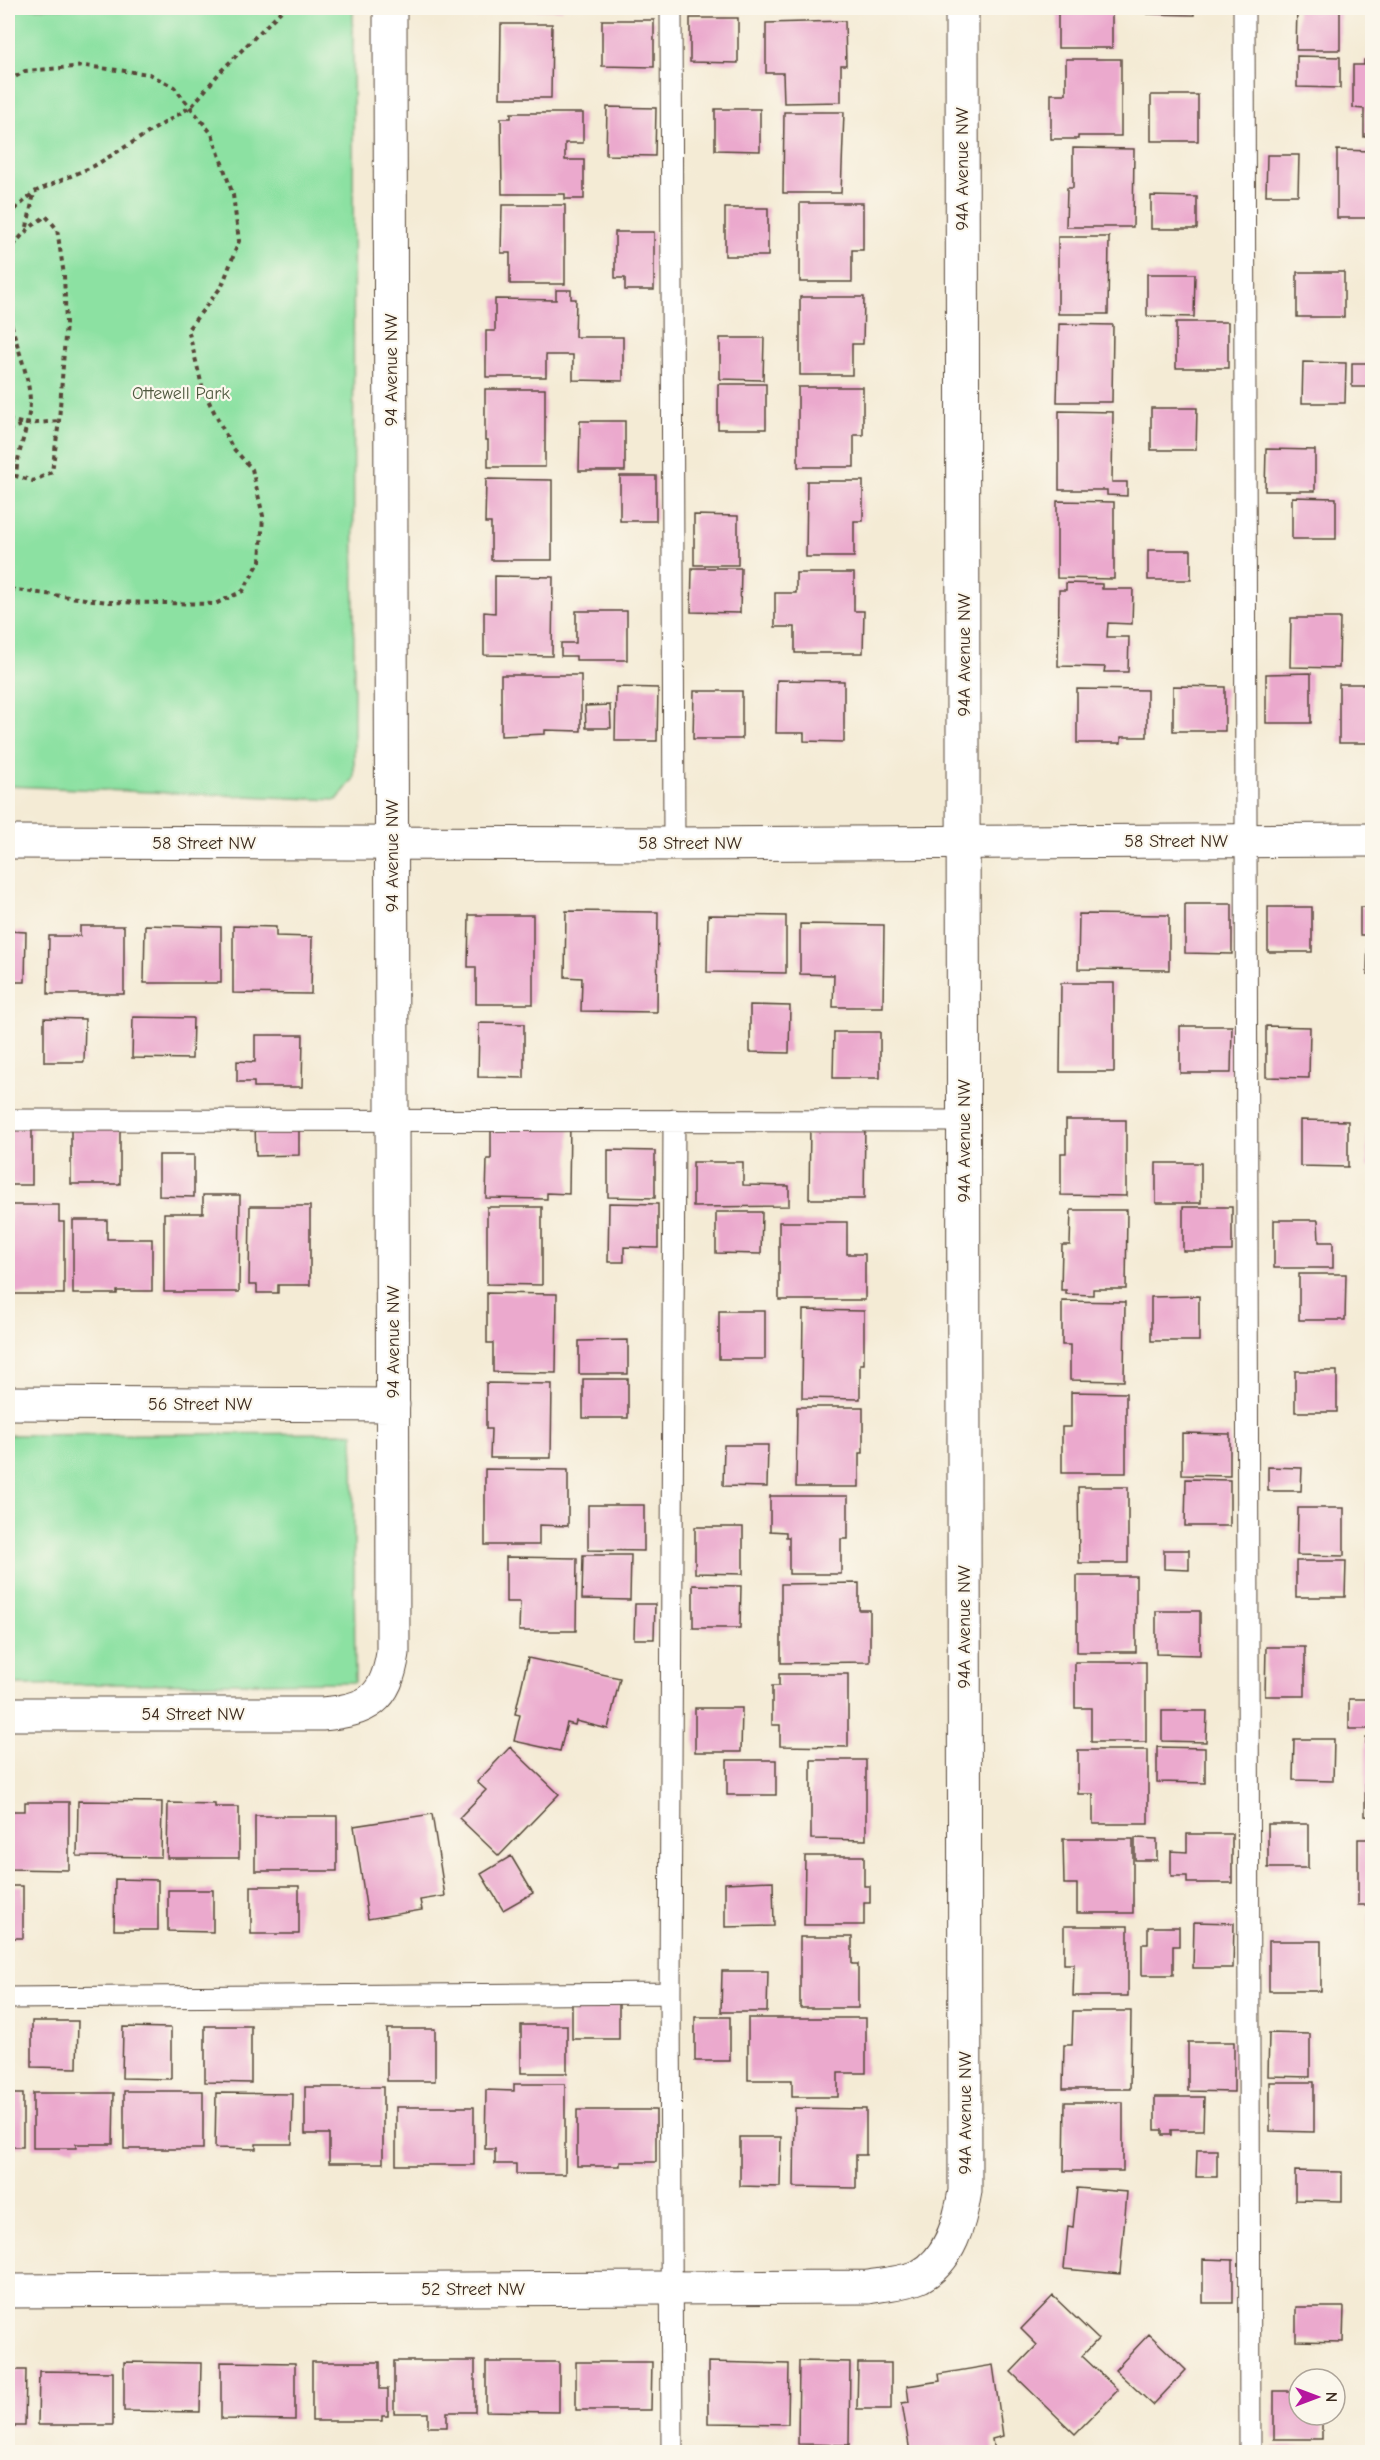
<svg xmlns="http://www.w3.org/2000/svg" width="1380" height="2460" font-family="'Comic Neue',sans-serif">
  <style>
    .green { fill: #8ce1a2; stroke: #648660; stroke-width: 1.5 }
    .building { fill: #eba9cd }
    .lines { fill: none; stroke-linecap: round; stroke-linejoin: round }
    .service-casing { stroke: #574739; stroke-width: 23 }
    .minor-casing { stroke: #574739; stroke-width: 35 }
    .tertiary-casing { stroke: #574739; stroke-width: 35 }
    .path { stroke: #574739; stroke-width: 4; stroke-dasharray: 4.5 4.5; stroke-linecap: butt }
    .service { stroke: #fff; stroke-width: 21 }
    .minor { stroke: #fff; stroke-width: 33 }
    .tertiary { stroke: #fff; stroke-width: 33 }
    .labels { text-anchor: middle; stroke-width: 4.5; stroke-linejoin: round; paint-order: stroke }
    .street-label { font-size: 18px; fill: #3b2a1e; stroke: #fbf7ec }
    .park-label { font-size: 18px; fill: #4f583f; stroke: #fbf7ec }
  </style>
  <rect width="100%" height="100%" fill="#fbf7ec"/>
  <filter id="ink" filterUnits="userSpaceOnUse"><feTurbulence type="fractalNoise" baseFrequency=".0167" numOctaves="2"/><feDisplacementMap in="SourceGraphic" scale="12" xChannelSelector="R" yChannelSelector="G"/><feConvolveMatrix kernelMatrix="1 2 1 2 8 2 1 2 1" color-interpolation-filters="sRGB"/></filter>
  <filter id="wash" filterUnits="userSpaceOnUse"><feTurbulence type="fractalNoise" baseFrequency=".008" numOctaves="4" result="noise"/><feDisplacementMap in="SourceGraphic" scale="24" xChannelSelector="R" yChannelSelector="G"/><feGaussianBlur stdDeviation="1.35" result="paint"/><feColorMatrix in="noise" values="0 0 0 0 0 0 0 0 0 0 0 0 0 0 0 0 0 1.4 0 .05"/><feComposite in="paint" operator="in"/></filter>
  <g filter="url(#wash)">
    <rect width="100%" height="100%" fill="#f4ebd5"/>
    <path class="green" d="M8,8H353L354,778L337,800L8,786Z
      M353,1433L355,1682L8,1685V1435Z"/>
    <g id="blocks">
      <path class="building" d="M505,8H562V10H505Z
        M1058,8H1112V48H1058Z
        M1147,8H1194V15L1147,14Z
        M1297,8H1340V50H1296Z
        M690,18H738V63L690,62Z
        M602,20H654V67L602,66Z
        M845,21L846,65H841V102L784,103L783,73H766V23Z
        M501,24H552L551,98H500Z
        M1297,56L1340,57V88L1297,87Z
        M1066,59H1121V136H1078V139H1051V94H1066Z
        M1364,60H1372V137H1364V109L1353,108V65H1364Z
        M1151,95H1198V141H1151Z
        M607,107L656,108L655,156L606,155Z
        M715,109H760V151L715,150Z
        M784,112H844L841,193H783Z
        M511,113H583V143H565V160H584V199H565V194H502L501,118H511Z
        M1073,148L1134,149L1133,227H1066L1067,188H1073Z
        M1337,150L1372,151V218H1337Z
        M1267,155H1299L1298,195H1266Z
        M1151,196L1197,197V229H1151Z
        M800,203H863V250H852V282H800Z
        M502,205H565V284H510V253H501Z
        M725,208H768V256H725Z
        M615,232H654V290H625V278H615Z
        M1369,236H1372V313H1369Z
        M1058,237H1109L1108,314H1058Z
        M1297,272H1344V317H1297Z
        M1147,274H1195L1194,317L1147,316Z
        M556,290H571V299H576L575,337H623V381L573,380V355H546V377H486V331H495V299L556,300Z
        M800,297H864L863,344H852V375H800Z
        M1176,322H1228V368H1176Z
        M1059,324L1113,325L1112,402H1057Z
        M720,338H764L763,380L720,379Z
        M1303,362L1346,363L1345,403H1302Z
        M1352,363H1372V387H1352Z
        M718,384H766V429H718Z
        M798,387H863V435H854V467H798Z
        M485,389H545V467H488V440H485Z
        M1151,408H1197L1196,450H1151Z
        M1059,411L1113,412L1112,482H1127V496L1107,495V490H1059Z
        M580,421H625V471H579Z
        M1266,449L1315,450V491H1265Z
        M620,476H656V521H620Z
        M486,479L552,480V560H491V523H485Z
        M807,481H863V521H854V557H806Z
        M1292,497L1336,498V539H1292Z
        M1057,501L1114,502V579L1057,578Z
        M694,515L738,516V565H694Z
        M1148,550H1191V580H1148Z
        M692,568H741L740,613L691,612Z
        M796,573H854V611H864L863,653H795V627H775V593H796Z
        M495,576L553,577L552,656L484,655V612L495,613Z
        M1066,583L1102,584V589H1133L1132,624L1108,623L1107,637H1129L1128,672H1104L1105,667L1058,666L1059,590H1066Z
        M576,611H627V660H576V656H561V643H576Z
        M1291,618H1340L1339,668L1290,667Z
        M1311,673V723H1266V674Z
        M501,675H581V731L545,730V734L501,736Z
        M777,680L844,681V742L804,741V733H776Z
        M1339,684H1372V743H1339Z
        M1173,686L1225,687V731H1173Z
        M616,687L658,688L657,741H615Z
        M1077,689L1147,690V737H1121V743H1077Z
        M694,691H742V739H693Z
        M610,705L611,728H586L585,706Z
        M1369,899H1372V974H1367L1368,935H1360V907H1369Z
        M1185,904H1232V954L1185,953Z
        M1268,907H1312V952H1268Z
        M566,911L658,912L657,1012L581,1011L582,978L565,977Z
        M1079,914L1169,915V970L1078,969Z
        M469,915H533V1004H476V967H468Z
        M708,915L786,916V973L707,972Z
        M800,924L884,925L883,1007H833L834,975L800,974Z
        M145,925L221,927V983H144Z
        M80,926H124V994H48L49,936H80Z
        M233,926L276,927V936L312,937L311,994L233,993Z
        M8,931L26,932L25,982H8Z
        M1061,983H1114V1072H1060Z
        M750,1005L790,1006L789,1053L750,1052Z
        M133,1017L193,1018L192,1059L132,1058Z
        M44,1018L85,1019L84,1062H44Z
        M479,1023L524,1024V1078L478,1077Z
        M1180,1026H1232L1231,1073H1180Z
        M1266,1026L1310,1027L1309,1078L1266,1077Z
        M834,1032H880V1078H833Z
        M255,1035H303L302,1087H254V1082H237V1061L255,1062Z
        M1367,1086H1372V1167H1367Z
        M491,1118L570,1121L569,1194L547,1193V1199L486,1198L487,1159H491Z
        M1066,1120H1126V1196L1061,1195V1153H1066Z
        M1300,1120L1348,1121V1167L1300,1166Z
        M810,1122H865L864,1199H809Z
        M255,1125H299V1155L256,1156Z
        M71,1126H120V1184H71Z
        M8,1127H32V1185H8Z
        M608,1150L655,1151V1198L608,1197Z
        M159,1155H194V1197L159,1196Z
        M693,1162H743V1185L789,1186V1206L693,1207Z
        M1156,1163H1201V1203H1156Z
        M203,1195H240L239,1292H164V1213H203Z
        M609,1203L658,1204V1248L624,1247V1262H608Z
        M10,1205H59V1222H64V1294H8V1223H10Z
        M250,1206H310V1285H278V1293H257V1285H249Z
        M487,1207H542V1285L487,1284Z
        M1183,1207H1232V1251H1183Z
        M1071,1210H1127L1126,1289H1093V1295L1066,1294V1290H1061L1062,1245H1070Z
        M716,1212H762L761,1254L716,1253Z
        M73,1220H107V1239H152V1291H117V1294H73Z
        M1274,1220H1318L1319,1242H1333V1268H1274Z
        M779,1222H847V1254H865V1300H779Z
        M1299,1274H1346L1345,1320H1299Z
        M487,1293L557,1294L556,1373L493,1372V1343H487Z
        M1199,1296V1341H1151V1297Z
        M1062,1301L1125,1302L1124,1381L1070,1380V1345H1062Z
        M803,1310L864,1311V1364H860V1399L802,1398Z
        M719,1311H765V1359H719Z
        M628,1340V1374H579V1341Z
        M1295,1371H1337V1412H1295Z
        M583,1379H628V1418H583Z
        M486,1383L552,1384L551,1458H490L491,1429H486Z
        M1071,1392L1126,1393V1473H1062V1427H1071Z
        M797,1407H863V1453H859V1487H796Z
        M1182,1433L1230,1434V1476L1182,1475Z
        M724,1445H768L767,1487L723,1486Z
        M1268,1467L1302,1468L1301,1491H1268Z
        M485,1469L568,1470V1526L539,1525V1545H485Z
        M1186,1479L1230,1480V1526H1185Z
        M1078,1487H1128V1563H1079Z
        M770,1496H848V1539H841V1574H789V1537H786V1532L770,1531Z
        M588,1505H644V1551L588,1550Z
        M1298,1508H1344V1556L1297,1555Z
        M695,1527H743V1574L695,1573Z
        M1164,1550H1189V1570L1164,1569Z
        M583,1555H631L630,1600L582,1599Z
        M506,1557L577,1558L576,1631H519L520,1602H506Z
        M1296,1561H1346L1345,1597H1296Z
        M1367,1561H1372V1641H1367Z
        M1077,1576H1136V1652H1077Z
        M859,1583V1610H870V1662L781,1663V1584Z
        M693,1585L741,1586L740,1628H693Z
        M635,1604H655L654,1639H634Z
        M1156,1611H1200V1655L1156,1654Z
        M1266,1647H1305V1696H1265Z
        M1368,1650H1372V1729H1349V1699H1368Z
        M528,1658L620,1678L608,1729L576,1721L575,1725L567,1723L560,1751L514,1741L520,1715L515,1714Z
        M1075,1662H1146V1742H1091V1708H1075Z
        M779,1674H848V1747L780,1746V1725H772V1686H779Z
        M695,1708H742L741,1752H695Z
        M1162,1711H1207L1206,1742L1162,1741Z
        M1366,1738H1372V1817L1365,1816Z
        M1294,1739H1334L1333,1781L1293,1780Z
        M510,1747L559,1794L499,1856L459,1818L486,1790L477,1782Z
        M1157,1747L1205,1748V1783L1157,1782Z
        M1078,1750H1148V1824H1093V1794H1078Z
        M727,1760H776V1795H727Z
        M811,1760H866V1840L811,1839Z
        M78,1801L162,1802L161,1857L77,1856Z
        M25,1802H69V1870L8,1869V1811H25Z
        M168,1803L215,1804V1807H239V1858H167Z
        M432,1814L445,1896L420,1900L422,1910L368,1919L354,1826Z
        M255,1816H337V1871H255Z
        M1268,1824H1308V1868H1268Z
        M1187,1834H1232V1883H1187V1876H1171V1851L1187,1852Z
        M1135,1838L1157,1839V1860H1135Z
        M1063,1839H1133V1913H1077V1884H1064Z
        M1358,1839H1372V1905H1358Z
        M511,1856L533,1893L503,1910L481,1874Z
        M805,1856H864V1886H870V1903H864V1925H804Z
        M115,1879L158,1880V1930H114Z
        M773,1881L774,1926L725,1927V1883Z
        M8,1886H23V1938H8Z
        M251,1886H299V1934H251Z
        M168,1890H213V1932L168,1931Z
        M1369,1913H1372V1988H1367Z
        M1194,1922L1234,1923L1233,1968H1193Z
        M1064,1926H1128V1996H1073L1074,1964H1064Z
        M1148,1927H1179V1946H1173V1975H1142V1944H1148Z
        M800,1937H852V1964H858V2008H800Z
        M1269,1941H1321V1991H1269Z
        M722,1971H768L767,2012H721Z
        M572,2004H619V2039H572Z
        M1073,2011H1131L1130,2089H1063L1064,2045H1072Z
        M695,2017H730V2061H695Z
        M748,2018H866V2073H838V2097H792V2080H748Z
        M32,2021H78L77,2068L32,2067Z
        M521,2025H567V2073H521Z
        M205,2026H251V2083L205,2082Z
        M123,2027L171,2028V2079L122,2078Z
        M387,2029H435V2081H387Z
        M1269,2033L1310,2034V2077L1268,2076Z
        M1188,2042H1234V2092L1188,2091Z
        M1270,2082H1314V2132L1270,2131Z
        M514,2084H565V2174H516V2164H495V2149H485L486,2090L514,2091Z
        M305,2087H383V2163H329V2134H305Z
        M124,2091H203V2149H124Z
        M33,2093H114L113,2144H76V2148H33Z
        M216,2093L293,2094L292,2144H256V2149L215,2148Z
        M8,2094H23V2147H8Z
        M1155,2097H1204L1203,2130H1171V2135H1162V2130H1155Z
        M1065,2102H1123V2171H1064Z
        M396,2107H474V2165H396Z
        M795,2108L866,2109V2155H856V2188L794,2187Z
        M577,2110H656V2162H620V2166H577Z
        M740,2137H781L780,2187L740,2186Z
        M1197,2150H1217V2177H1196Z
        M1295,2171L1342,2172V2201L1295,2200Z
        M1077,2188L1127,2192L1120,2274L1064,2269L1068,2226L1073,2227Z
        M1370,2218H1372V2252H1370Z
        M1203,2259L1233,2260V2303H1203Z
        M1370,2278H1372V2339H1370Z
        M1053,2296L1098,2339L1082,2356L1118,2390L1075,2434L1011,2372L1037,2345L1021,2329Z
        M1296,2307H1344L1343,2342L1296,2341Z
        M1149,2334L1186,2370L1153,2405L1115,2370Z
        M1370,2360H1372V2410H1370Z
        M394,2361H475V2412H447V2427H428V2413H394Z
        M799,2361L850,2362L849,2445L798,2444Z
        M124,2362L201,2363L200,2412L124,2411Z
        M221,2362L295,2363V2420L221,2419Z
        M312,2362H380V2389H388V2416H382V2421H312Z
        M486,2362H559V2412L486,2411Z
        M576,2362H652L651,2410H576Z
        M708,2362L789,2364L788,2424L708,2423Z
        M858,2363H891V2409H857Z
        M993,2365L1003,2436L992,2439L994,2452H910L902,2403L909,2402L907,2386L940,2381L939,2374Z
        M8,2370H26L25,2426H8Z
        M39,2371L113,2372V2425H38Z
        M1274,2391H1299V2415H1322V2439H1274Z
        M1273,2447H1319V2452H1273Z"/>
    </g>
  </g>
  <g filter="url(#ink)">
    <use href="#blocks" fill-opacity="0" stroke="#574739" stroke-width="1.5"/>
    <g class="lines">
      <defs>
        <path id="service" d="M671,8L674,844
          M1244,8L1250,2452
          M8,1120L964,1121
          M8,1998L670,1993
          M672,2452L670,1993L674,1120"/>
        <path id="minor" d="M8,1403L393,1405
          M8,1714H322C368,1710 386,1700 393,1653L390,8
          M8,2291L868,2287C884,2284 905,2283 920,2276C950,2260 960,2222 965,2191L962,8"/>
        <path id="tertiary" d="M8,842L674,844L1372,840"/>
      </defs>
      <use href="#service" class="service-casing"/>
      <use href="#minor" class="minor-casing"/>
      <use href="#tertiary" class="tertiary-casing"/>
      <path class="path" d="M8,81L25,71L85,66L149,74L174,87L212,134L233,195L239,241L222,286L188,329L203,390L232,447L252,469L263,516L260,561L243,591L215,604L108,602L8,589
        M8,216L34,192L94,166L192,106L221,71L281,11L289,8
        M27,227L34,193
        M8,263C9,243 31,226 46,216L57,229L64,275L66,323L59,421L52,472L33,481L16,476C17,451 29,428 30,403C30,379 19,353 13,330C10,320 9,309 8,298
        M8,420L26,424L59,421
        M8,430L25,424
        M8,466L16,461
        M8,473L16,476"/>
      <use href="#service" class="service"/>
      <use href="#minor" class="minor"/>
      <use href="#tertiary" class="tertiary"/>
    </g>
  </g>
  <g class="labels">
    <g class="street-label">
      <text transform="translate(962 169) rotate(-90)" y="6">94A Avenue NW</text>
      <text transform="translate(391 370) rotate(-90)" y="6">94 Avenue NW</text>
      <text transform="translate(964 655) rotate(-90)" y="6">94A Avenue NW</text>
      <text x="1176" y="847">58 Street NW</text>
      <text x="204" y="849">58 Street NW</text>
      <text x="690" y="849">58 Street NW</text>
      <text transform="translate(392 856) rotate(-90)" y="6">94 Avenue NW</text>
      <text transform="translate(964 1141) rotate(-90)" y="6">94A Avenue NW</text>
      <text transform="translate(393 1342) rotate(-90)" y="6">94 Avenue NW</text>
      <text x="200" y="1410">56 Street NW</text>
      <text transform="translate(964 1627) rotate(-90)" y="6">94A Avenue NW</text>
      <text x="193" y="1720">54 Street NW</text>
      <text transform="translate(965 2113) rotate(-90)" y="6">94A Avenue NW</text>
      <text x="473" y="2295">52 Street NW</text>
    </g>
    <g class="park-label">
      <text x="181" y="399">Ottewell Park</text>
    </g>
  </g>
  <rect width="1380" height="2460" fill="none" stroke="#fbf7ec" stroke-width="30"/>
  <g transform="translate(1317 2397) rotate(90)"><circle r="28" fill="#fbf7ec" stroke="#aea59a" stroke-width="1.5"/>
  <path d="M0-4.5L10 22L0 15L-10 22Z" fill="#b5179e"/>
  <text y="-9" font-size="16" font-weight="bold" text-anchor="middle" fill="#3b2a1e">N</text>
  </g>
</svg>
